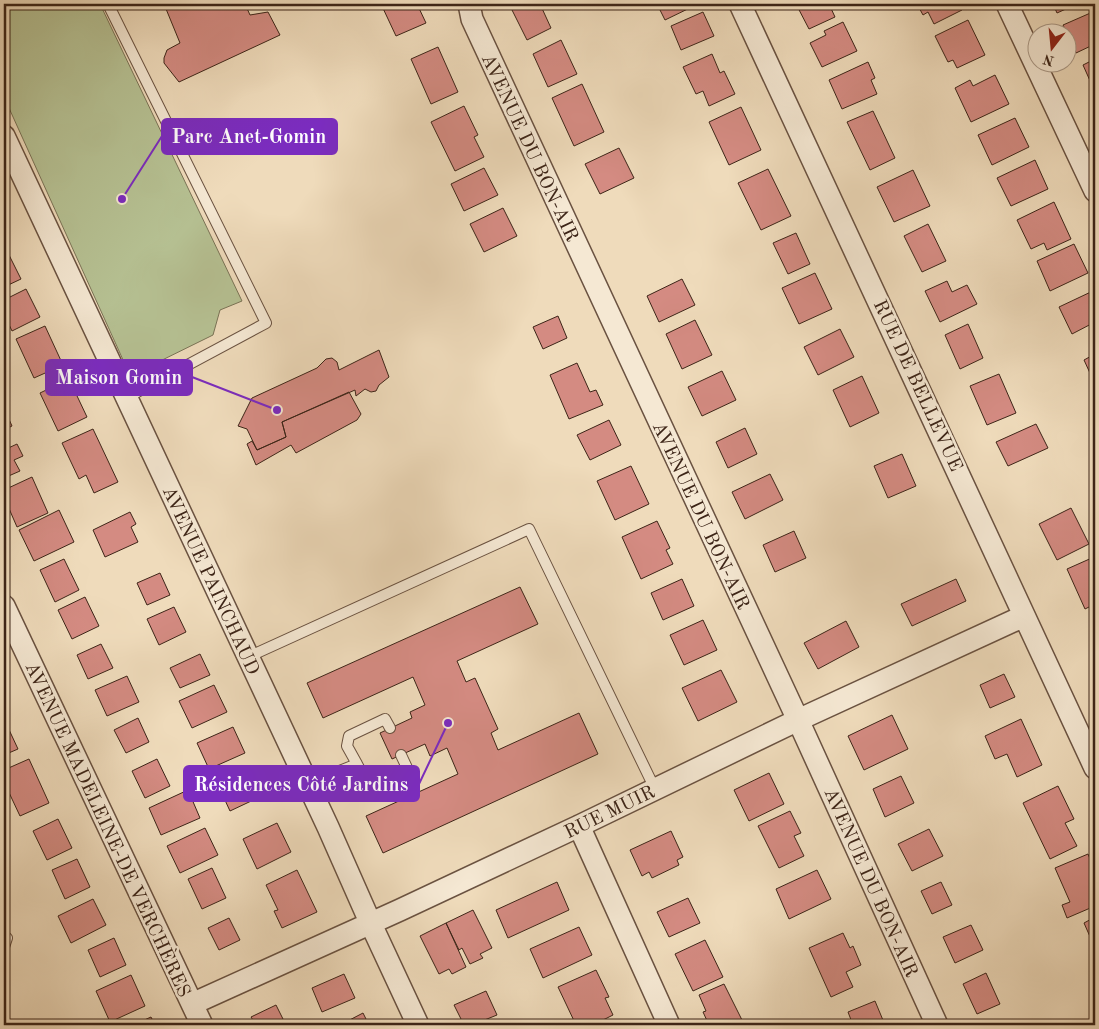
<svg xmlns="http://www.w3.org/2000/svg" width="1099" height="1029" font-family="'Old Standard TT',serif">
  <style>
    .green { fill: #b6c193; stroke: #7a7356 }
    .building { fill: #d48b82; stroke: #3d2518 }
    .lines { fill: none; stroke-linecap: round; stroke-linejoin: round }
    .lane-casing { stroke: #6a5241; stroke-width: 12 }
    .street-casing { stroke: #6a5241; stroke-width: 24 }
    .lane { stroke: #f5e8d3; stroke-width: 10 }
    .street { stroke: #f5e8d3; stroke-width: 21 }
    .labels { text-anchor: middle; stroke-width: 5; stroke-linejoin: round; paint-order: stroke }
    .street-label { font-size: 19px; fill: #3d2518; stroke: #f5e8d3 }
    .leader { fill: none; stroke: #7b2cbf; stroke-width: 2 }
    .callout-dot { fill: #7b2cbf; stroke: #f5e8d3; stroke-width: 2 }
    .callout { fill: #7b2cbf; stroke: #7b2cbf; stroke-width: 2 }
    .callout-label { font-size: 20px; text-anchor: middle; font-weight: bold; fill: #fff }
  </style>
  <rect width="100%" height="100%" fill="#efdbbb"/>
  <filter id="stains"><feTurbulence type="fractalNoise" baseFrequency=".004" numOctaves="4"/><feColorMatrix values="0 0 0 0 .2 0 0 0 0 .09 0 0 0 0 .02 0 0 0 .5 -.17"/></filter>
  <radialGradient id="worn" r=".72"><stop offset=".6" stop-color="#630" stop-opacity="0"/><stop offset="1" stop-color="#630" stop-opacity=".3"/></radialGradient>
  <path class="green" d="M4,4H100L242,301L220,310L213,335L148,367L135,370L124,362L4,97Z"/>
  <path class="building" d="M164,4H245L250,15L268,12L280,35L179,82L164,63V58L167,50L180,43Z
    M381,4H417L426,23L396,36Z
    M509,4H540L551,28L527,40Z
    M657,4H698L665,20Z
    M796,4H829L835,17L809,29Z
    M917,4H958L962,10L934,24L928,12L923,15Z
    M1053,4H1077L1057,13Z
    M1095,11V44L1076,53L1063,25Z
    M703,12L714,36L681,50L671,26Z
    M968,20L985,55L957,68L953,60L948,62L935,36Z
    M843,22L857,51L822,67L810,43L826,35L824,31Z
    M561,40L577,74L548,87L533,54Z
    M438,47L458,92L431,104L411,59Z
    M712,54L720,73L724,71L735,94L709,106L703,91L696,94L683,67Z
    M1095,59V92L1083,65Z
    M868,62L875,78L871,80L877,94L842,109L829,80Z
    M995,75L1009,104L971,122L955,88L970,80L973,86Z
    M582,84L604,132L574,146L552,98Z
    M464,106L478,135L474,137L484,157L455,171L431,122Z
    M741,107L761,150L729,165L709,122Z
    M873,111L895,158L870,170L847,122Z
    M1015,118L1029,147L992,165L978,135Z
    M619,148L634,178L600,194L585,164Z
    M1035,160L1048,189L1011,206L997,178Z
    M484,168L498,195L464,211L451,184Z
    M768,169L791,216L761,230L738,183Z
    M913,170L930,206L894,222L877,187Z
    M1054,202L1071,239L1047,250L1044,243L1031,249L1017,220Z
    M503,208L517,236L484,252L470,224Z
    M928,224L946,261L922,272L904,236Z
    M796,233L810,264L788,274L773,243Z
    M1074,244L1088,273L1050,291L1037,261Z
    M5,247L21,279L4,287V248Z
    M815,273L832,309L799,324L782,288Z
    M682,279L695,305L659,322L647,296Z
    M947,281L952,292L967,285L977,304L940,322L925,291Z
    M26,289L40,317L12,331L4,314V300Z
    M1095,290V322L1072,334L1059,307Z
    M558,316L567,338L543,349L533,327Z
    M695,320L712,355L682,369L666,334Z
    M968,324L983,358L960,369L945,335Z
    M45,326L63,365L34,378L16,339Z
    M840,329L854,357L818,375L804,347Z
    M379,350L389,377L379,385L376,391L371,392L365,389L356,396L355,390L282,422L286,437L257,450L247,429L238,426L252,398L317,368L326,359L332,358L337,362L339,370Z
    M1095,354V384L1084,360Z
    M577,363L590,392L596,390L603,405L569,419L550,375Z
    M722,371L736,400L702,416L688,387Z
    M999,374L1016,413L987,425L970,386Z
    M862,376L879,413L850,427L833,390Z
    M69,379L87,417L58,431L40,393Z
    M349,392L361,414L357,420L296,453L291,445L256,465L247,444L252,441L257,450L286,437L282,422Z
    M4,408L12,426L4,430Z
    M609,420L621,445L590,460L577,435Z
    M1036,424L1048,448L1008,466L996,442Z
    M745,428L757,454L728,468L716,442Z
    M93,429L118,482L94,493L86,475L79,479L62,443Z
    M17,444L23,456L14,460L20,471L4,478V450Z
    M902,454L916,486L888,498L874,466Z
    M631,466L649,504L615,520L597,481Z
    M770,474L783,500L745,519L732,492Z
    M32,477L48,513L17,527L4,497V490Z
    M1071,508L1089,544L1057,560L1039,524Z
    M59,510L74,542L34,561L19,530Z
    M130,512L136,524L131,527L138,542L105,557L93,530Z
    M657,521L670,548L666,550L673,564L641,579L622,537Z
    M794,531L806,558L775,572L763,545Z
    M1094,557L1095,604L1085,609L1067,569Z
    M64,559L79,590L55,602L40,570Z
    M160,573L170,595L147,605L137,583Z
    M682,579L694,606L663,620L651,593Z
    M956,579L966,601L912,626L901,604Z
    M520,587L538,624L457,661L466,682L475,678L498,729L491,733L498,750L579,713L598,754L383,853L366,816L458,774L447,748L430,756L425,744L392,759L380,733L412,718L410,712L425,705L413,677L323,718L307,683Z
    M85,597L99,626L72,639L58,610Z
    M174,607L186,632L159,645L147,619Z
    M703,620L717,650L684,665L670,635Z
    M846,621L859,647L818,669L804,643Z
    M101,644L113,668L88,679L77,655Z
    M200,654L210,675L180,688L170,668Z
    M721,670L737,702L698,721L682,688Z
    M1004,674L1015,697L990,708L980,685Z
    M127,676L139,702L107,716L95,690Z
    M214,685L227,712L192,728L179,701Z
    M892,715L908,749L864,770L848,736Z
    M138,718L149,742L126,753L114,730Z
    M4,719L18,749L4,755Z
    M1021,719L1042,765L1017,777L1007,754L995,759L985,736Z
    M233,727L245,753L209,769L197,743Z
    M29,759L49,803L20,816L4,782V770Z
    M157,759L170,786L145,798L132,771Z
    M252,768L264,795L230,811L224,798L230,795L224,781Z
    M769,773L784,804L749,821L734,790Z
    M901,776L914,803L885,817L873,789Z
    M1058,786L1074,819L1065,823L1077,846L1050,859L1023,803Z
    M188,790L200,818L161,835L149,808Z
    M790,811L801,833L794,836L804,856L779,868L758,826Z
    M58,819L72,848L47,860L33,831Z
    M277,823L291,852L257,869L243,839Z
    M205,828L218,855L180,873L167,846Z
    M929,829L943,856L912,871L898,844Z
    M671,831L683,857L677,860L679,865L652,878L649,872L642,876L630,850Z
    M1088,854L1095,871V906L1067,918L1062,905L1070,902L1055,868Z
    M77,859L90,887L65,899L52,870Z
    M212,868L226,898L202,909L188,879Z
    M297,870L317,912L282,928L274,911L278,910L266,885Z
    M817,870L831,899L789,919L776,889Z
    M557,882L569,910L508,938L496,910Z
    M941,882L952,905L932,914L921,891Z
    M688,898L700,923L669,937L657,912Z
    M93,899L106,925L71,943L58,916Z
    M473,910L492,948L480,954L483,958L470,964L462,948L459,950L446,923Z
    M1095,917V948L1084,923Z
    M229,918L240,940L219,950L208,928Z
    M446,923L466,967L452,974L449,969L439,974L420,936Z
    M971,925L983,950L955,963L943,937Z
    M579,927L592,955L543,978L530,949Z
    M843,933L850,948L853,946L861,965L846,972L853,987L831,997L809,948Z
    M114,938L126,965L100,977L88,950Z
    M705,940L723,977L693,991L675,954Z
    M596,970L609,997L605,998L613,1015L593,1025H576L558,987Z
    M986,973L1000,1004L977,1014L963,984Z
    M344,974L355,998L322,1012L312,988Z
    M131,975L145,1006L110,1022L96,991Z
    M724,984L743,1022L737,1025H709L703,1012L706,1011L699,995Z
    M486,991L497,1015L472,1025H464L454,1005Z
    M875,1001L885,1025H853L848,1012Z
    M276,1005L286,1025H256L251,1017Z
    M363,1013L369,1025H340Z
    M151,1017L155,1025H133Z"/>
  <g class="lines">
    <defs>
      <path id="lane" d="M108,4L266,323L126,398
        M248,657L529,529L655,789
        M357,764L347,746L349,736L385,719L390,728
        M307,784L357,764L366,781L378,784L409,772L401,755
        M4,947L7,938"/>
      <path id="street" d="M469,4L472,19L798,720L937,1025
        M740,4L1095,768
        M1007,4L1095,191
        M4,136L328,827L370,922L418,1025
        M4,606L202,1025
        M579,826L669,1025
        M192,1004L400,910L579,826L798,720L1024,616"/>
    </defs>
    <use href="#lane" class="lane-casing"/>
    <use href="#street" class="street-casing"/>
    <use href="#lane" class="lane"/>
    <use href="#street" class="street"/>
  </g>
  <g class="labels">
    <g class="street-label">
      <text transform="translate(531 147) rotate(65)" y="7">AVENUE DU BON-AIR</text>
      <text transform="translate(919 385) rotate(65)" y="7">RUE DE BELLEVUE</text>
      <text transform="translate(702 515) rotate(65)" y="7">AVENUE DU BON-AIR</text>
      <text transform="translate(212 580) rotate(65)" y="7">AVENUE PAINCHAUD</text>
      <text transform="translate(609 811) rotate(-26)" y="7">RUE MUIR</text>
      <text transform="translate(109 829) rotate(65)" y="7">AVENUE MADELEINE-DE VERCHÈRES</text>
      <text transform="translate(872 882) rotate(66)" y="7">AVENUE DU BON-AIR</text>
    </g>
  </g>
  <path class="leader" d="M122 199L162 136M277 410L192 377M448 723L419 784"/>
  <g class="callout-dot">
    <circle cx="122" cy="199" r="5"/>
    <circle cx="277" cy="410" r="5"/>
    <circle cx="448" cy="723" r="5"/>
  </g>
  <g class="callout">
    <rect x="162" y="119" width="175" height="35" rx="5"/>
    <rect x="46" y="360" width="146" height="35" rx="5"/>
    <rect x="184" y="766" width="235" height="35" rx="5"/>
  </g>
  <g class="callout-label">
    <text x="249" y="143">Parc Anet-Gomin</text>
    <text x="119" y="384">Maison Gomin</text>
    <text x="301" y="791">Résidences Côté Jardins</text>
  </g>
  <rect width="1099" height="1029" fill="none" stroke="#efdbbb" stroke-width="20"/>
  <rect x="5" y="5" width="1089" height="1019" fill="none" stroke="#3d2518" stroke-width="2.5"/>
  <rect x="10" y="10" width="1079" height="1009" fill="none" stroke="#3d2518"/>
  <g transform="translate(1052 48) rotate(196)"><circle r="24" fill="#f5e8d3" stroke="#ab9a88"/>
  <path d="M0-4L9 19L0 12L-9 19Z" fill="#8f2418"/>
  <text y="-8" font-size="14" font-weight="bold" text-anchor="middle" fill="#3d2518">N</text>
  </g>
  <rect width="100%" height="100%" filter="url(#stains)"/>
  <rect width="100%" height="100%" fill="url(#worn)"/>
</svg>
